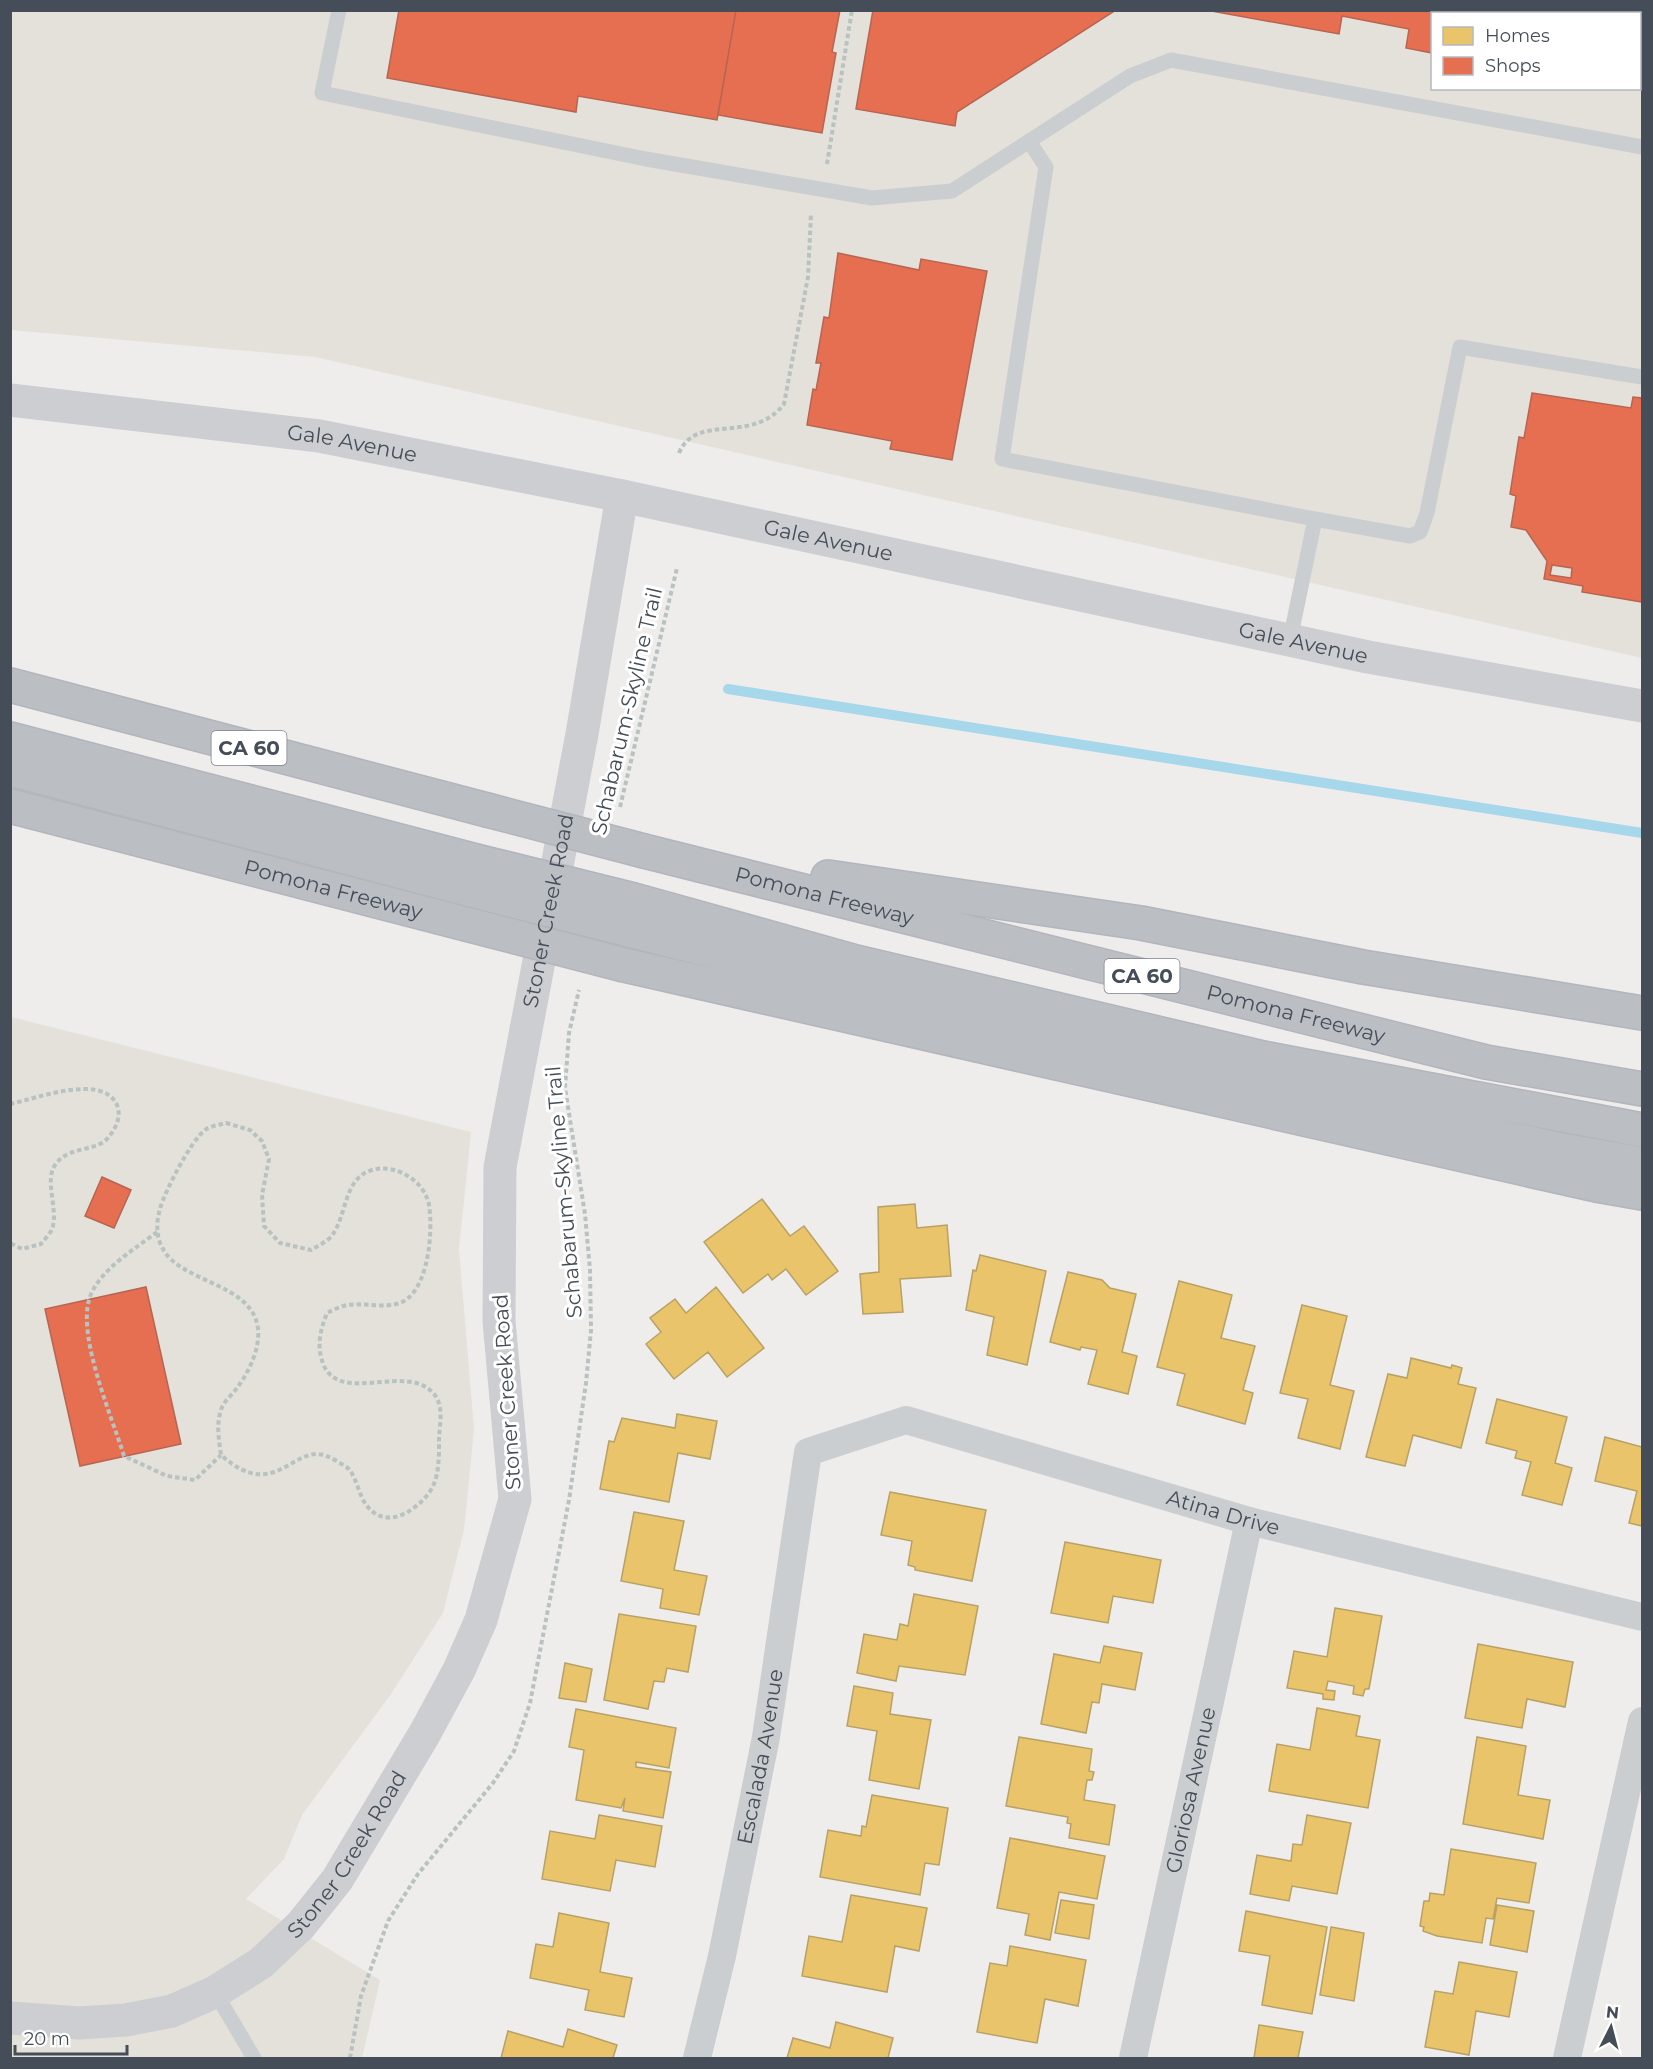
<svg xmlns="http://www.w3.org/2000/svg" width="1653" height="2069" font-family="Montserrat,sans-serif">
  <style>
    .commercial { fill: #e3e1d9; fill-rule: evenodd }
    .homes { fill: #e9c46a; stroke: #b8a165; stroke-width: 1.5 }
    .shops { fill: #e76f51; stroke: #b66553; stroke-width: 1.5; fill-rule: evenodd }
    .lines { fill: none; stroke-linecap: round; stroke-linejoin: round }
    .stream { stroke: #a6d7ea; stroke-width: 10 }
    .highway-casing { stroke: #b2b6bc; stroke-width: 36 }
    .path { stroke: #b8c2c0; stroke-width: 4; stroke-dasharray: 4.5 3; stroke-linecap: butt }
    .lane { stroke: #cbced0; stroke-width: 15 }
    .street { stroke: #cbced0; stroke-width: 28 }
    .secondary { stroke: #ccced1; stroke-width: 33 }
    .highway { stroke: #bbbfc4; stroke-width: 33 }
    .highway-bridge-casing { stroke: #b2b6bc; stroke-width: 36; stroke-linecap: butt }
    .highway-bridge { stroke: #bbbfc4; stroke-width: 33 }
    .labels { text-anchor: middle; stroke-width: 6; stroke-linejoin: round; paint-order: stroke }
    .shield { fill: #fff; stroke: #7d838a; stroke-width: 1.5 }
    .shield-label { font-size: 20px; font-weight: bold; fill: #454e58 }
    .street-label { font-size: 21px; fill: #454e58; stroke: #fff }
  </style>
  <rect width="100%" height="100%" fill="#eeedec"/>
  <path class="commercial" d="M10,11H1642V658L315,357L11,330ZM1432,14H1640V88H1432Z
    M11,1017L471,1132L459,1249L474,1429L464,1530L443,1613L391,1694L302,1815L284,1859L246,1899L380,1980L362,2058H11Z"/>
  <path class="homes" d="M762,1199L790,1236L804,1226L838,1271L806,1295L786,1269L772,1280L768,1274L743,1293L704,1242Z
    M915,1204L917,1228L947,1225L951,1276L900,1279L903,1312L863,1314L860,1274L879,1272L878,1207Z
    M980,1255L1046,1271L1027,1365L987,1355L994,1317L966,1310L973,1270L976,1271Z
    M1068,1272L1102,1280L1110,1288L1136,1294L1122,1352L1137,1356L1128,1394L1088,1384L1097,1350L1081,1347L1080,1350L1050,1342Z
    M1179,1281L1232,1295L1221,1338L1255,1346L1243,1390L1253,1393L1245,1424L1177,1405L1185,1374L1157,1367Z
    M716,1287L764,1348L727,1377L708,1352L674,1379L646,1344L661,1332L650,1318L675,1299L686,1313Z
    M1302,1305L1347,1316L1330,1385L1354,1391L1340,1449L1298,1438L1308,1399L1280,1393Z
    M1411,1358L1451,1368L1452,1365L1462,1368L1458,1384L1476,1388L1461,1448L1413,1435L1405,1466L1366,1457L1388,1374L1407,1378Z
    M1497,1399L1567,1417L1555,1463L1572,1468L1562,1505L1522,1495L1531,1462L1515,1458L1517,1451L1486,1443Z
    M677,1414L717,1421L710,1459L678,1453L669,1502L600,1489L609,1441L614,1442L622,1418L675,1428Z
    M1605,1437L1642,1447V1526L1629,1523L1637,1491L1595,1481Z
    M890,1492L986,1510L972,1581L915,1570V1567L908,1565L912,1541L881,1535Z
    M634,1512L684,1521L674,1570L707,1576L699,1615L660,1608L663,1589L621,1581Z
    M1065,1542L1161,1560L1153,1603L1113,1596L1108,1623L1051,1613Z
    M914,1594L978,1606L965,1675L899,1666L896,1681L857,1673L864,1634L897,1640L900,1624L908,1626Z
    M1335,1608L1382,1616L1369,1689H1365L1363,1696L1353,1694L1354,1686L1328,1681L1326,1690L1335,1691L1334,1700L1323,1699V1694L1287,1688L1294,1651L1327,1657Z
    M619,1614L696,1626L688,1672L667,1668L664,1682L654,1681L648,1709L604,1700Z
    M1478,1644L1573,1662L1565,1707L1527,1699L1522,1728L1465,1718Z
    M1104,1646L1142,1653L1135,1690L1102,1684L1099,1703L1092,1702L1086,1733L1041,1724L1054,1654L1100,1663Z
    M565,1663L592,1669L586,1702L559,1698Z
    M854,1686L893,1693L890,1714L931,1720L919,1789L869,1780L877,1731L847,1726Z
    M1317,1708L1360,1716L1356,1736L1380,1740L1368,1808L1269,1791L1277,1744L1310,1750Z
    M576,1709L676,1728L669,1768L636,1762V1767L671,1772L663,1818L623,1811L625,1798L621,1808L576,1800L584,1750L569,1747Z
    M1019,1737L1092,1749L1089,1771L1094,1772L1092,1780H1087L1084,1800L1115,1805L1109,1845L1069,1838L1071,1824L1067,1823L1068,1817L1006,1806Z
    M1477,1737L1526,1746L1518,1795L1550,1800L1543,1839L1463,1824Z
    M872,1795L948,1808L939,1865L925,1863L920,1895L820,1877L828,1830L861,1836L862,1826L866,1827Z
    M599,1815L662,1826L655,1867L616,1860L610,1891L542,1879L550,1831L595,1839Z
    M1307,1815L1351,1823L1337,1894L1292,1886L1289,1901L1250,1894L1257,1855L1291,1861L1293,1844L1302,1845Z
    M1010,1838L1105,1856L1097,1899L1059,1892L1050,1940L1025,1935L1029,1914L997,1908Z
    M1451,1849L1536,1863L1529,1903L1497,1898L1493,1919L1486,1918L1482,1943L1437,1936L1423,1931L1424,1927L1420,1926L1424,1901H1429L1430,1893L1444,1895Z
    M851,1895L927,1908L919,1951L895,1946L887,1992L802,1976L809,1936L842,1942Z
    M1061,1900L1094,1905L1089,1939L1055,1933Z
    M1497,1905L1534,1911L1527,1952L1490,1945Z
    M1246,1911L1327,1927L1312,2014L1262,2005L1270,1956L1239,1951Z
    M559,1913L609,1923L600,1972L632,1978L624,2017L585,2010L589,1990L530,1978L536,1944L553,1947Z
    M1331,1927L1364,1933L1354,2001L1320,1995Z
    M1010,1946L1086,1960L1078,2006L1045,1999L1037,2043L977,2032L990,1963L1007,1966Z
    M1459,1962L1517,1972L1509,2017L1476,2011L1469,2055L1425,2047L1435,1991L1453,1994Z
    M836,2022L893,2038L888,2058H787L793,2038L830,2048Z
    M1259,2025L1303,2032L1298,2058H1254Z
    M568,2029L617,2045L613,2058H501L508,2031L563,2047Z"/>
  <path class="shops" d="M399,10H736L717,120L578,96L576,112L387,78Z
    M736,10H840L832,52L836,53L822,133L718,115Z
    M873,10H1116L957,112L955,126L856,109Z
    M1206,10H1642V85H1640V14H1432V53L1406,48L1409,29L1342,16L1339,34Z
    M838,253L919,270L921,259L987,271L952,460L890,449L892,441L807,425L813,389L816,390L821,363H816L824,317L829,318Z
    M1532,393L1631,408L1633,397L1642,398V602L1582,592L1583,586L1544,579L1547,561L1526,530L1511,527L1516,496L1510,494L1519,437L1524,438ZM1552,565L1572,568L1571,578L1550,575Z
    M102,1177L131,1190L114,1228L85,1216Z
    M146,1287L181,1444L80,1466L45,1309Z"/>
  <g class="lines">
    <path class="stream" d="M728,689L1642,833"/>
    <defs>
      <g id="highway">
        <path d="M10,685L487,810"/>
        <path d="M10,739L476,861"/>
        <path d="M10,769L471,890"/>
        <path id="s5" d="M10,806L466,924"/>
        <path id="s6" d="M644,851L1486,1062L1642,1089"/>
        <path d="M828,877L1141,923L1363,967L1642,1013"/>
        <path d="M634,900L856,962L1263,1058L1642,1130"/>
        <path d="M629,930L1062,1040L1562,1150L1642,1164"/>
        <path d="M624,965L1596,1185L1642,1193"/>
      </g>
    </defs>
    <use href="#highway" class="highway-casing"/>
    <path class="path" d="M827,164L852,10
      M679,453C696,412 753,445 784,404L808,277L811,214
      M620,807L677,568
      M10,1104C38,1098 103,1073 117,1105C122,1117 115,1130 107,1139C94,1152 68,1146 55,1165C44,1182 59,1210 52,1229C50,1234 44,1240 41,1244L22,1249L10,1243
      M226,1123L250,1130L262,1141L269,1159L262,1195L264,1226L280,1243L311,1250C317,1246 329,1241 333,1234C347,1214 344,1178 372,1170C395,1163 425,1181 429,1205C433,1231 429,1282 407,1299C392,1311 365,1302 348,1305C341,1306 333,1310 327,1313C320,1331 316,1347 324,1366C342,1404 407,1363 433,1393C444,1404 440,1423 439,1437C439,1455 440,1480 428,1494C414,1512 386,1530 367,1506C359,1496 357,1479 349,1469C344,1465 335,1460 329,1457C293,1440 277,1505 221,1455C219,1440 216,1425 221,1410C223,1402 232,1395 237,1388C249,1372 260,1349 258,1329C253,1283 181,1283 163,1249C156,1238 156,1222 160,1209C165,1191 190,1142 205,1130C210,1126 219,1125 226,1123Z
      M157,1232C135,1249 97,1271 89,1300C78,1339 112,1417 124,1456L167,1476L195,1480L221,1455
      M350,2058L361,1996L388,1921L418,1874L493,1783L514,1751L530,1703L569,1500L586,1383L591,1330L590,1270L585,1214L565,1088L569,1033L579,990"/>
    <path class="lane" d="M339,10L322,93L646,159L872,198L952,191L1130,76L1171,60L1642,147
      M1029,141L1046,167L1002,459L1315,519
      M1290,640L1315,519L1410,536L1420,532L1427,513L1460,347L1642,377
      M215,1992L254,2058"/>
    <g class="street">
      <path id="s1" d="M697,2058L722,1956L766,1737L808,1452L906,1420L1249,1521L1642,1617"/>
      <path id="s2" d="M1133,2058L1249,1521"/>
      <path d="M1567,2058L1642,1721"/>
    </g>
    <g class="secondary">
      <path id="s3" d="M10,400L319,436L622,496L1368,657L1642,706"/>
      <path id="s4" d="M10,2018L79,2023L126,2020L172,2011L215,1992L261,1963L301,1925L337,1880L425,1733L459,1670L481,1620L515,1499L499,1321L500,1167L582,734L622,496"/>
    </g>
    <use href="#highway" class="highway"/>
    <defs>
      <path id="highway-bridge" d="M487,810L644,851
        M476,861L634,900
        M471,890L629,930
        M466,924L624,965"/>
    </defs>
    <use href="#highway-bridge" class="highway-bridge-casing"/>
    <use href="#highway-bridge" class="highway-bridge"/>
  </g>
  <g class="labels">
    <g class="shield">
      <rect x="211.5" y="731" width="75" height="34" rx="4.5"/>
      <rect x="1104.5" y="959" width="75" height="34" rx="4.5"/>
    </g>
    <g class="shield-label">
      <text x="249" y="755">CA 60</text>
      <text x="1142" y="983">CA 60</text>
    </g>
    <g class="street-label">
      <text dy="7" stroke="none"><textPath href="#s3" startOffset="345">Gale Avenue</textPath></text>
      <text dy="7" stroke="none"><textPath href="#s3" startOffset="831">Gale Avenue</textPath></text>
      <text dy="7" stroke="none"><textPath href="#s3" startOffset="1317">Gale Avenue</textPath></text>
      <text transform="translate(627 711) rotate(-77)" y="7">Schabarum-Skyline Trail</text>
      <text dy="7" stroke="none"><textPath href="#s5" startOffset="334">Pomona Freeway</textPath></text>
      <text dy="7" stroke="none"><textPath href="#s6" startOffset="186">Pomona Freeway</textPath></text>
      <text dy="7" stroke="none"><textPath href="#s4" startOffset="1394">Stoner Creek Road</textPath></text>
      <text dy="7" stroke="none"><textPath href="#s6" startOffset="672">Pomona Freeway</textPath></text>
      <text transform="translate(564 1192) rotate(-95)" y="7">Schabarum-Skyline Trail</text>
      <text transform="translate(507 1392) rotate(-94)" y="7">Stoner Creek Road</text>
      <text dy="7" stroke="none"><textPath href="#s1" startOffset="1050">Atina Drive</textPath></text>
      <text dy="7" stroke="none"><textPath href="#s1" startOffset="308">Escalada Avenue</textPath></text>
      <text dy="7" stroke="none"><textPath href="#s2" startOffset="274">Gloriosa Avenue</textPath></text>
      <text dy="7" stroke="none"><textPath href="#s4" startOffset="404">Stoner Creek Road</textPath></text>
    </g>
  </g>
  <rect width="1653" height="2069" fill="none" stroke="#454e58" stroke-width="24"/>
  <rect x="1431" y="12" width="210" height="78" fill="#ffffff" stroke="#b5b8bc" stroke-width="1.5"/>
  <rect x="1443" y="27" width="30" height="18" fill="#e9c46a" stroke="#b5b8bc" stroke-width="1.5"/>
  <text x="1485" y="42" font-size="18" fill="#454e58">Homes</text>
  <rect x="1443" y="57" width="30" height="18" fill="#e76f51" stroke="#b5b8bc" stroke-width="1.5"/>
  <text x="1485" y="72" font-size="18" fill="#454e58">Shops</text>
  <g transform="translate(1611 2027) rotate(6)" stroke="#ffffff" stroke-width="4.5" paint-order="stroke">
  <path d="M0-4.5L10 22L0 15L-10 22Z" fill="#454e58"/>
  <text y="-9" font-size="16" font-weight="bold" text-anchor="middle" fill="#454e58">N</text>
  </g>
  <path d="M15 2045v9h112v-9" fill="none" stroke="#454e58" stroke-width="3"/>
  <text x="24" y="2045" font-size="18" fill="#454e58" stroke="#ffffff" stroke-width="4.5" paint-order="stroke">20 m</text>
</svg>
